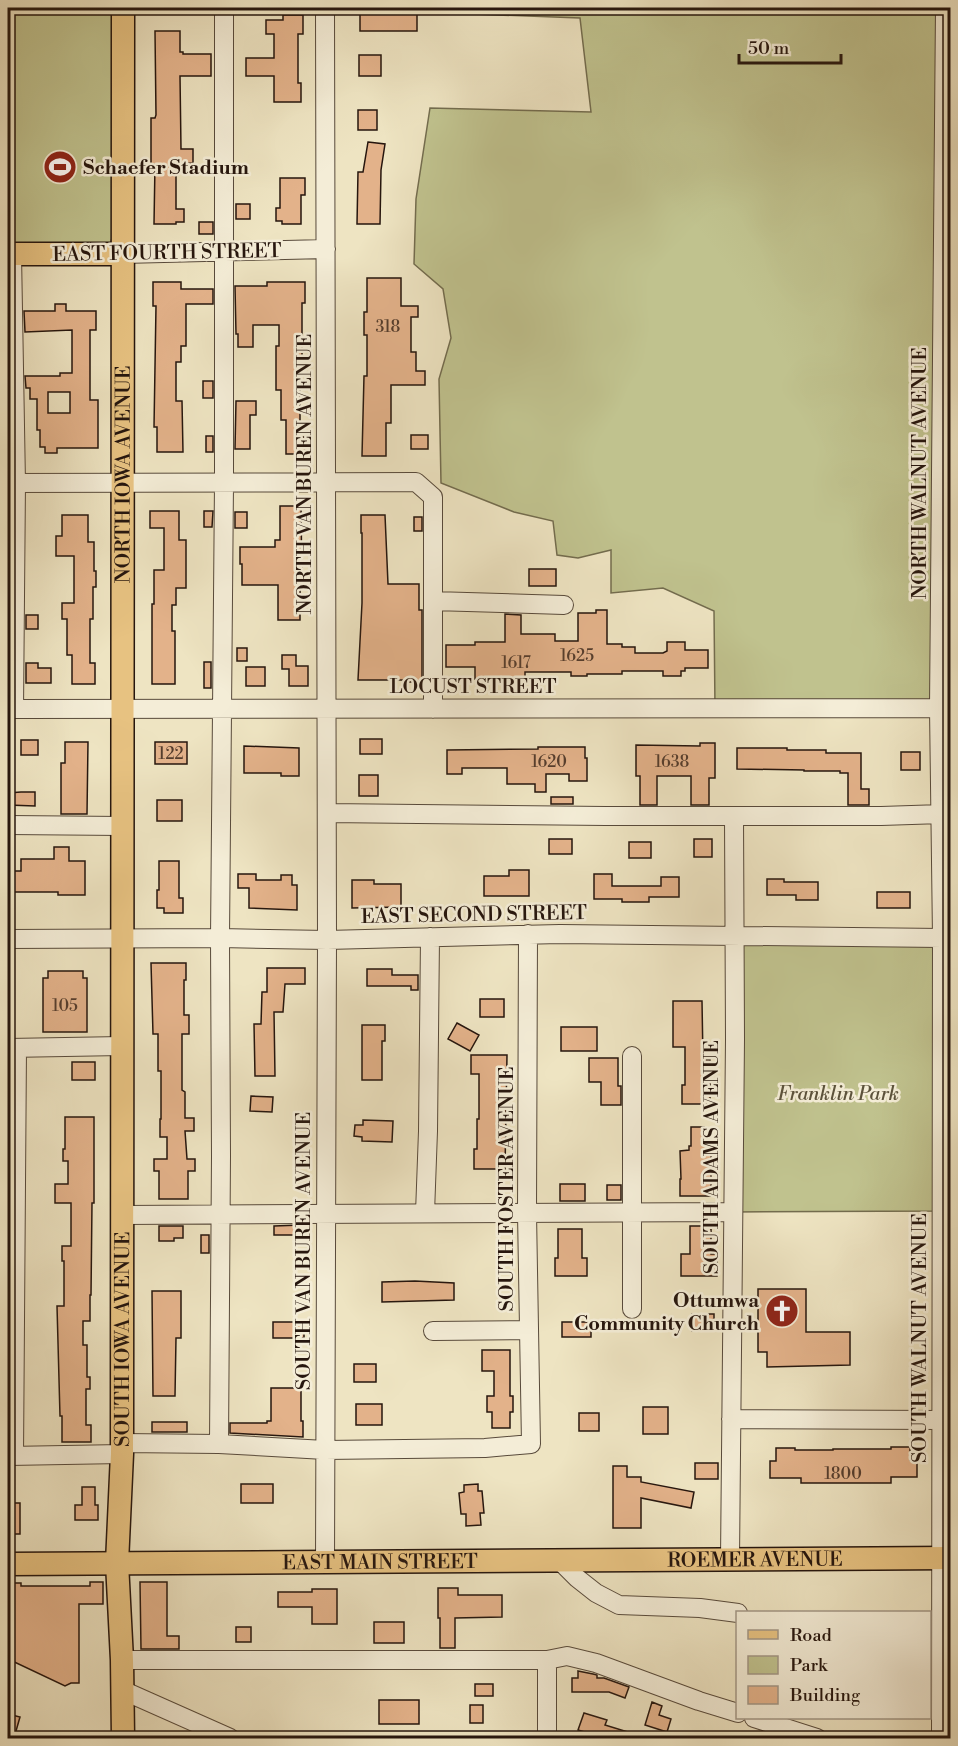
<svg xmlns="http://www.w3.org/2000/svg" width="958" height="1746" font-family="'Libre Bodoni',serif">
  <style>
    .green { fill: #c0c28e; stroke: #736c4e; stroke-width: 1.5 }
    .building { fill: #e3b28a; stroke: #26160e; stroke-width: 1.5; fill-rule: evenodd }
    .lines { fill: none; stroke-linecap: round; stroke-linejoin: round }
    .minor-casing { stroke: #584a3b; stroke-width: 20 }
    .major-casing { stroke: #26160e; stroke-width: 25 }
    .minor { stroke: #f4edd7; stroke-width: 18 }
    .major { stroke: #e7c281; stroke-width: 22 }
    .labels { text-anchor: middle; stroke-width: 5; stroke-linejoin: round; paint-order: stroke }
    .number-label { font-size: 16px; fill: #553d2d }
    .poi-label { font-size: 20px; font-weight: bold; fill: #26160e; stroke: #f4edd7; text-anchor: start }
    .street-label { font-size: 20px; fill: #26160e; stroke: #f4edd7 }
    .park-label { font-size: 20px; font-style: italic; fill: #5c523b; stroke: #f4edd7 }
  </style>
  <rect width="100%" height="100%" fill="#eee4c2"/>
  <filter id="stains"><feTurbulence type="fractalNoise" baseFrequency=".00333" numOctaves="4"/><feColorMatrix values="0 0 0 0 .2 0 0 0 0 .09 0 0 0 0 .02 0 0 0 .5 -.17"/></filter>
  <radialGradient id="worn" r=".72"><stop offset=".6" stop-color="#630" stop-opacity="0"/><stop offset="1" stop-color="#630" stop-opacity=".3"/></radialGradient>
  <path class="green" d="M8,8H112V238L110,244L8,248Z
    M460,8H950V710L939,708H715L714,611L663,588L611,593V550L578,558L557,555L553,521L514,512L441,483L439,379L451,338L443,289L414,264L416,199L430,108L591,112L580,18L473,14Z
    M734,935L942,938L941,1211L733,1212Z"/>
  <path class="building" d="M360,14H417V31H360Z
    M283,15H303V34H298V83H301V102H274V76H246V58H274V34H266V20H283Z
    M155,31H180V52H183V54H211V76H180L181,149H193V163L176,164V209H184V222H176V224H154L155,164H151V118H155L156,115Z
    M359,55H381V76H359Z
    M358,110H377V130H358Z
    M368,142L385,144L381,170L380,224H357L358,172H363Z
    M280,178H305V195H301V224H282V221H276V208H280Z
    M236,204H250V219H236Z
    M199,222H213V234H199Z
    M367,278H401V306H418V317H411V352H416V371H425V385H391V423H386V456H362L364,376H367V335H364V312H367Z
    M153,282H181V289H213V304H186V346H181V362H176V401H182L183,452H157V427H154L156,306H153Z
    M267,282H305V303H302V356H300V437H305V454H286V420H281V390H276V346H279V325H253V347H238V334H236L235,286H267Z
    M55,304H66V311H96V330H90V400H98V448H57V453H45V447H40V430H37V399H30V388H26L25,376H60V373H72V330L25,332L24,311H55ZM48,392H70V413H48Z
    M203,381H213V398H203Z
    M236,401H256V415H250V449H235Z
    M411,435H428V449H411Z
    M206,436H213V452H206Z
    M280,506H301L302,588H300V620H278V585H242V564H240V547H275V540H280Z
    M150,511H179V540H186V588H176V605H172V631H175V684H152V604H154V570H164V528H150Z
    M204,511H213L212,527H204Z
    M235,512H247V528H235Z
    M62,515H88V542H94V571H96V587H93V619H90V663H95V684H72V655H67V619H62V603H74V556H56V536H62Z
    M361,515H385L388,584H419V610H422V682H403V680H358L362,603V533H361Z
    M414,517H422V531H414Z
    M529,569H556V586H529Z
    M596,610H607V644H622V647H635V653H663L667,651V642H685V650H708V668H685V671H681V676H663V671H622V674H587V676H571V672H525V677L475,679V667H446V645H475V642H505V614L521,615V634H555V641H578V613H596Z
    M26,615H38V629H26Z
    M237,648H247V661H237Z
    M282,655H296V666H308V686H289V669H282Z
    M204,662H211V688H204Z
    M26,663H38V668H51V683H26Z
    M246,667H265V686H246Z
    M360,739H382V754H360Z
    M21,740H38V755H21Z
    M65,742H88L87,814H61V763H65Z
    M155,742H187V764H155Z
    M700,743H715V778H709V805H691V776H657V805H640V776H636V745L700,746Z
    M244,746L299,748V776H281V773H244Z
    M538,747H585V758H587V781H569V774H546V792H535V784H507V768H462V774H447V750L538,749Z
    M737,748H787V750H826V753H861V789H869V805H848V773H840V771H804V770L737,769Z
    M901,752H920V770H901Z
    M359,775H378V796H359Z
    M21,792H35V806L8,805V793Z
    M551,797H573V804H551Z
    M157,800H182V821H157Z
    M549,839H572V854H549Z
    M694,839H712V857H694Z
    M629,842H651V858H629Z
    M54,847H69V861H85V895H58V892H8V871H21V859H54Z
    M159,861H179V898H183V913H164V908H157V890H159Z
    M509,870H529V896H484V876H509Z
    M238,874H256V880H281V875H292V885H297V910L249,908V888H238Z
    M594,874H612V886H661V877H679V897H649V902H622V899H594Z
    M767,879H784V882H818V900H796V895H767Z
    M352,880H374V884H401V907L352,908Z
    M877,892H910V908H877Z
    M151,963H186V980H184V1015H189V1034H182V1090L185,1092V1118H194V1131H185L187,1159H195V1171H188V1199H159V1171H154V1159H167V1137H160V1119H161V1071H158V1034H153Z
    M267,968H305V984H285L283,1012H274L275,1076H255L254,1024H261L262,992H267Z
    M367,969H392V975H418V990H411V986H367Z
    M48,971H83V978H87V1032H43V978H48Z
    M480,999H504V1017H480Z
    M673,1001H702L703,1060H710V1104H682V1085H685V1047H673Z
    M457,1023L479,1035L470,1051L448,1039Z
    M362,1025H385V1041H382V1080H362Z
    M561,1027H597V1051H561Z
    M471,1055H507L505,1169H474V1149H477V1119H479V1074H471Z
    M589,1058H618V1086H621V1105H601V1082H589Z
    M72,1062H95V1080H72Z
    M251,1096L273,1097L272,1112L250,1111Z
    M65,1117H94V1203H92L91,1295H90V1321H83V1345H87V1377H90V1389H86V1425H91V1442H62V1416H60L57,1306H64V1261H62V1246H71V1203H55V1184H68V1161H63V1149H65Z
    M363,1120L393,1121L392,1142L362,1141V1137L354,1136L355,1125H363Z
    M691,1127H704V1145H711V1196H680V1179H681L680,1151L689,1150V1146H691Z
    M560,1184H585V1201H560Z
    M607,1185H621V1200H607Z
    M301,1225V1235H274V1226Z
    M159,1226H183V1238H174V1241H159Z
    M690,1226H711V1254H717V1276H681V1254H690Z
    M558,1229H582V1258H587V1276H555V1258H558Z
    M201,1235H209V1253H201Z
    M415,1281L454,1283V1300L382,1302V1282Z
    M758,1289H806V1332H850V1365L767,1367V1352H758Z
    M152,1291H181V1338H176L175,1396H153Z
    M692,1314H714V1331H692Z
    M273,1322H304V1338H273Z
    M562,1322H591V1337H562Z
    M482,1350H510V1396H513V1412H510V1428H492V1412H487V1396H494V1371H482Z
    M354,1364H376V1382H354Z
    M271,1388H301V1421H303V1437L230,1433V1423H267V1421H271Z
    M356,1404H382V1425H356Z
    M643,1407H668V1434H643Z
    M579,1413H599V1431H579Z
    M152,1422H187V1432H152Z
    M891,1447H910V1460H917V1477H891V1483H801V1478H770V1461H776V1448H795V1450H833V1449H891Z
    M695,1463H718V1479H695Z
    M613,1466H627V1477H641V1482L694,1492L691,1508L641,1498V1528H613Z
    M241,1484H273V1503H241Z
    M478,1484V1491H482L484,1513H480L481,1525L466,1526V1514H461L459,1493L464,1492V1485Z
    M82,1487H95V1505H98V1520H75V1505H82Z
    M8,1503H20V1534H8Z
    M90,1582H103V1604H79V1683H71L65,1686L8,1659V1583H21V1586H90Z
    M140,1582H167V1636H179V1649H141Z
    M438,1588H458V1595H502V1617L455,1618V1648H440V1618H438Z
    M312,1589H337V1624H312V1607H278V1592H312Z
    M374,1622H404V1643H374Z
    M236,1627H251V1642H236Z
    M578,1671L593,1674L597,1675V1678H604L629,1687L625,1698L609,1692H572V1678H578Z
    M475,1684H493V1696H475Z
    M379,1700H419V1724H379Z
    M652,1702L662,1706L659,1715L671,1719L667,1732L645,1725Z
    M470,1705H483V1723H470Z
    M584,1713L607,1720L605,1725L641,1736V1738H605L578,1730Z
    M8,1714L20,1717L14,1738H8Z"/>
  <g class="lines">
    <defs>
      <path id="minor" d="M12,254L16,483L14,709
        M123,254L326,249
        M8,483L416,482L433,497V709
        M433,601L564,605
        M8,709L939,708
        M327,813L606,816H881L942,814
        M8,825L122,826
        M8,939L220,938L327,940L560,934L942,938
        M8,1048L122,1046
        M632,1056V1309
        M425,1213L428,1131L430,937
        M122,1215L733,1212
        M433,1331L529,1330
        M731,1419L941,1420
        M122,1443L219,1444L325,1450L485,1448L531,1444L527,1213L528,934
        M219,1444L221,1156L220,938L224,483V8
        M8,1456L122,1454
        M14,1456L17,1048
        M730,1559L735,1039L734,816
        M559,1560L577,1578L596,1593L619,1605L700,1608L738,1613
        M325,1562L327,940L325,8
        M122,1660H547L567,1656L596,1663L699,1701L738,1713
        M547,1660V1738
        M122,1690L230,1738
        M754,1718L817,1738
        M941,1738L942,938L939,708L945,8"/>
      <g id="major">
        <path d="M8,254H123"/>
        <path id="s1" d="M8,1564L950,1558"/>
        <path id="s2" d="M123,1738L122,1660L117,1563L122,1454L123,8"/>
      </g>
    </defs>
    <use href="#minor" class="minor-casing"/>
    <use href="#major" class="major-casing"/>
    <use href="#minor" class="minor"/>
    <use href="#major" class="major"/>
  </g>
  <defs>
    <symbol id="stadium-disc" viewBox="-11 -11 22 22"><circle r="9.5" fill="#8f2418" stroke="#f4edd7"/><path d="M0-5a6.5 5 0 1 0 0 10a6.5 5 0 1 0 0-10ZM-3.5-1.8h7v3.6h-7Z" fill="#fff"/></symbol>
    <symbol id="church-disc" viewBox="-11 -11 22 22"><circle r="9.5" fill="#8f2418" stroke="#f4edd7"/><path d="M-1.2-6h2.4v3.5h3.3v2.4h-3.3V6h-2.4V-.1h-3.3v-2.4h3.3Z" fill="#fff"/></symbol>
  </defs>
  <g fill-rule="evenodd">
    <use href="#stadium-disc" x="41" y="148" width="38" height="38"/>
    <use href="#church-disc" x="763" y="1292" width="38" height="38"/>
  </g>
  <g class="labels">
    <g class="number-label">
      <text x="388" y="332">318</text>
      <text x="577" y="661">1625</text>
      <text x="516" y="668">1617</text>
      <text x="171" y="759">122</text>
      <text x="549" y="767">1620</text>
      <text x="672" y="767">1638</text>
      <text x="65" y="1011">105</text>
      <text x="843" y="1479">1800</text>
    </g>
    <g class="poi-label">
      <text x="83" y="174">Schaefer Stadium</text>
      <text x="759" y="1307" text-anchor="end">Ottumwa<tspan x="759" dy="23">Community Church</tspan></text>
    </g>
    <g class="street-label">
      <text transform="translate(167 252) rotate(-1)" y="7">EAST FOURTH STREET</text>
      <text transform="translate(919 473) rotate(-90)" y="7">NORTH WALNUT AVENUE</text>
      <text dy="7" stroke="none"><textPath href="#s2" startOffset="1264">NORTH IOWA AVENUE</textPath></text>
      <text transform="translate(304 474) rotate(-90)" y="7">NORTH VAN BUREN AVENUE</text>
      <text x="473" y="693">LOCUST STREET</text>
      <text transform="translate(474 914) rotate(-1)" y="7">EAST SECOND STREET</text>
      <text transform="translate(711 1157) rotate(-90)" y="7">SOUTH ADAMS AVENUE</text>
      <text transform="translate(506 1189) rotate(-90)" y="7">SOUTH FOSTER AVENUE</text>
      <text transform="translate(303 1251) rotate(-90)" y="7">SOUTH VAN BUREN AVENUE</text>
      <text transform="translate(919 1338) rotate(-90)" y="7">SOUTH WALNUT AVENUE</text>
      <text dy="7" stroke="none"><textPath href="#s2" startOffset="399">SOUTH IOWA AVENUE</textPath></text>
      <text dy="7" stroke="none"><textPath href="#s1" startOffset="747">ROEMER AVENUE</textPath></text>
      <text dy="7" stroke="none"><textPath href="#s1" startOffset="372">EAST MAIN STREET</textPath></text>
    </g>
    <g class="park-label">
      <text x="838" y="1100">Franklin Park</text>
    </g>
  </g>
  <rect width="958" height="1746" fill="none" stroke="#eee4c2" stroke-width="30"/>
  <rect x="9" y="9" width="940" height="1728" fill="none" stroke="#26160e" stroke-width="3"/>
  <rect x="15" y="15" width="928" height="1716" fill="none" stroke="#26160e" stroke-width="1.5"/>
  <rect x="736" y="1611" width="195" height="108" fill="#f4edd7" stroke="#a29787" stroke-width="1.5"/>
  <rect x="748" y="1630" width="30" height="9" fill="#e7c281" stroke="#a29787" stroke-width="1.5"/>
  <text x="790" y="1641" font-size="18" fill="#26160e">Road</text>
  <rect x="748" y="1656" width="30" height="18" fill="#c0c28e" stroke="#a29787" stroke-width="1.5"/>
  <text x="790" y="1671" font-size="18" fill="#26160e">Park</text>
  <rect x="748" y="1686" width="30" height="18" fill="#e3b28a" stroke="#a29787" stroke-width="1.5"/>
  <text x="790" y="1701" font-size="18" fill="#26160e">Building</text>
  <path d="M739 54v9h102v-9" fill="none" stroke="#26160e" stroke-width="3"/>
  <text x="748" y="54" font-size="18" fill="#26160e" stroke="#f4edd7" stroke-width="4.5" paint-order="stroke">50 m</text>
  <rect width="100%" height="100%" filter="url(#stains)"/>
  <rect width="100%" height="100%" fill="url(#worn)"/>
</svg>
